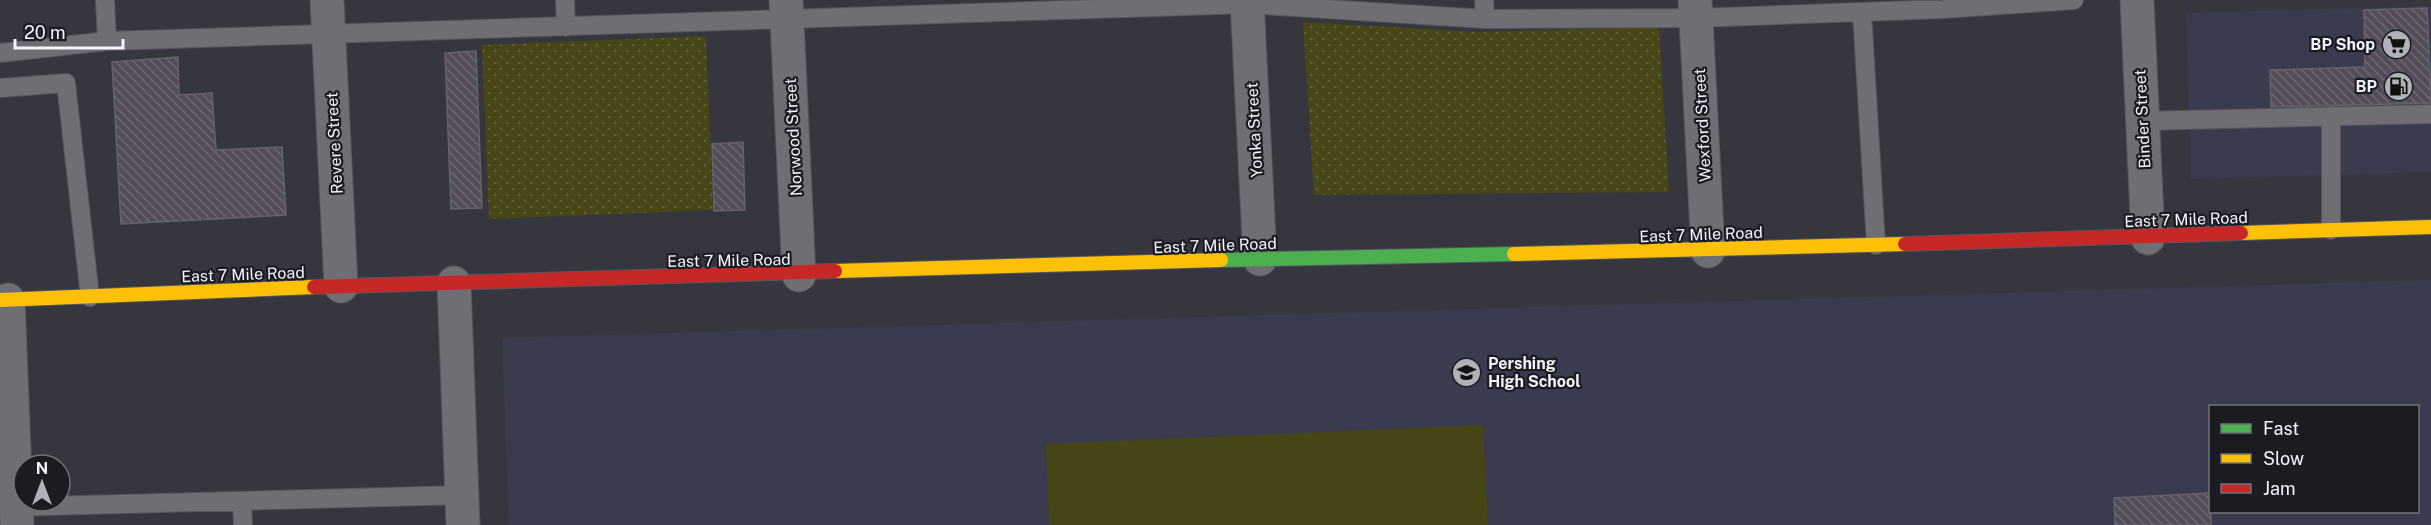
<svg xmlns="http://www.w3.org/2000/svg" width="2431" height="525" font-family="'Public Sans',sans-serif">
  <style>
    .built { fill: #3a3b4e; fill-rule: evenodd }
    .grass { fill: url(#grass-dots) }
    .pitch { fill: #464616 }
    .building { fill: url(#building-back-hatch); stroke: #656369; stroke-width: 1.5 }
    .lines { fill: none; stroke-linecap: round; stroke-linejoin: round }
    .lane-casing { stroke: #55555c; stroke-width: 20 }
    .street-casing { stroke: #55555c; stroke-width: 35 }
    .fast-casing { stroke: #55555c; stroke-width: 16 }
    .slow-casing { stroke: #55555c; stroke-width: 16 }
    .jam-casing { stroke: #55555c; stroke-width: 16 }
    .lane { stroke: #6e6e74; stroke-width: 18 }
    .street { stroke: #6e6e74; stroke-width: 33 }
    .fast { stroke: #4caf50; stroke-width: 14 }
    .slow { stroke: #ffc107; stroke-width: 14 }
    .jam { stroke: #c62828; stroke-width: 14 }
    .labels { text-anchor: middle; stroke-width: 4.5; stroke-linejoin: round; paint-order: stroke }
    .poi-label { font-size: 16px; font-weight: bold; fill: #f3f3fd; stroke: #1b1b22; text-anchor: end }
    .street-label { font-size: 16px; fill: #f3f3fd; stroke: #1b1b22 }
  </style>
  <defs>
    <pattern id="grass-dots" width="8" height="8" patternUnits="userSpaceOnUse" patternTransform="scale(1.5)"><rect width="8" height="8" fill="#464616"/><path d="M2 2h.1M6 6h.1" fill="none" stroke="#616139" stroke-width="1.8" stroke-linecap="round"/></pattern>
    <pattern id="building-back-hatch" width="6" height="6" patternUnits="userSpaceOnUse" patternTransform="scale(1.5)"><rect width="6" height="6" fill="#534d59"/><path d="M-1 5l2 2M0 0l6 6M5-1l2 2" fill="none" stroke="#6c6772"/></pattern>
  </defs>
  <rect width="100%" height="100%" fill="#36363e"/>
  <path class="built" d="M2431,6V172L2191,179L2186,13Z
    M2431,280V525H509L502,338ZM2210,406H2418V512H2210Z"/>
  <path class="grass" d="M1303,22L1478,32L1659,27L1669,192L1314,195Z
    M706,36L713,210L489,219L482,45Z"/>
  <path class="pitch" d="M1483,425L1488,525H1049L1046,444Z"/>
  <path class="building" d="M2427,8L2431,103L2271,107L2270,70L2365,67L2364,10Z
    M476,51L482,208L451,209L445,53Z
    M178,57L179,95L212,93L216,150L282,147L286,215L121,224L112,62Z
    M743,142L745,210L714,211L712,144Z
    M2211,493V525H2115L2114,498Z"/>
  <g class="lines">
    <defs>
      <path id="lane" d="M105,0L107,41
        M565,0L566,27
        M1484,0L1485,19
        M1862,12L1876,245
        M0,53L107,41L1248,4L1485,19L1696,18L1943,9L2074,0
        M0,88L66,83L90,297
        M2142,121L2431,114
        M2331,230V116
        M242,501L243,525
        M8,507L462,495"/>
      <path id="street" d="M327,0L341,286
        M786,0L799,275
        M1247,0L1260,259
        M1695,0L1708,251
        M2137,0L2148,238
        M454,283L463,525
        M8,300L17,525"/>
      <path id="fast" d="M1221,260L1514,254"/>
      <path id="slow" d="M2241,233L2431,227
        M1514,254L1905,244
        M835,271L1221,260
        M0,300L314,287"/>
      <path id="jam" d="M1905,244L2241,233
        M314,287L835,271"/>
    </defs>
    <use href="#lane" class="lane-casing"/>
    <use href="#street" class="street-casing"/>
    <use href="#fast" class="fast-casing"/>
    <use href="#slow" class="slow-casing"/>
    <use href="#jam" class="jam-casing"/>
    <use href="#lane" class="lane"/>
    <use href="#street" class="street"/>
    <use href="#fast" class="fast"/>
    <use href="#slow" class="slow"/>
    <use href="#jam" class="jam"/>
  </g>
  <defs>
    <symbol id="supermarket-disc" viewBox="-11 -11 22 22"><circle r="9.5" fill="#b1b1ba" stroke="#1b1b22"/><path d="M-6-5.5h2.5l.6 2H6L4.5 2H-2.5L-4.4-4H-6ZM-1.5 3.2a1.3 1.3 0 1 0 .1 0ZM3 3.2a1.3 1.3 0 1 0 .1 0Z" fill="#111"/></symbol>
    <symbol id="fuel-disc" viewBox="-11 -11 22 22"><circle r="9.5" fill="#b1b1ba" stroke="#1b1b22"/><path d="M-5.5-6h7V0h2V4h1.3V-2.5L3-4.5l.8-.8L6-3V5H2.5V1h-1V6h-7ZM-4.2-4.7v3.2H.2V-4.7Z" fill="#111"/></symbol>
    <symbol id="school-disc" viewBox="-11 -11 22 22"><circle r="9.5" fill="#b1b1ba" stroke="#1b1b22"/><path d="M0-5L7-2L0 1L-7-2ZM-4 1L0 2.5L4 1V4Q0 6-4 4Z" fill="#111"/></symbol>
  </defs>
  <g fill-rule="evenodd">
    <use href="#supermarket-disc" x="2380" y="28" width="33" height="33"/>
    <use href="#fuel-disc" x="2382" y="70" width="33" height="33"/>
    <use href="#school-disc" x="1450" y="356" width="33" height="33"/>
  </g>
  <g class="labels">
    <g class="poi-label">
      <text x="2375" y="50">BP Shop</text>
      <text x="2377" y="92">BP</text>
      <text x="1488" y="369" text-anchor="start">Pershing<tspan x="1488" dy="18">High School</tspan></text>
    </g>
    <g class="street-label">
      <text transform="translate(2142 119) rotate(-93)" y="6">Binder Street</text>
      <text transform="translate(1702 125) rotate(-93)" y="6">Wexford Street</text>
      <text transform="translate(1254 130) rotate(-93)" y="6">Yonka Street</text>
      <text transform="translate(793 137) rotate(-93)" y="6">Norwood Street</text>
      <text transform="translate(334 143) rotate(-93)" y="6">Revere Street</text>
      <text transform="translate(2186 219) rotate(-2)" y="6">East 7 Mile Road</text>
      <text transform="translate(1701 234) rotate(-2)" y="6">East 7 Mile Road</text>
      <text transform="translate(1215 245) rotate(-2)" y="6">East 7 Mile Road</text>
      <text transform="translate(729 260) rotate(-1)" y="6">East 7 Mile Road</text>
      <text transform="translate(243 274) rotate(-2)" y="6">East 7 Mile Road</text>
    </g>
  </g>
  <rect x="2209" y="405" width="210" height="108" fill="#1b1b22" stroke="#71717a" stroke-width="1.5"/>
  <rect x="2221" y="424" width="30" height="9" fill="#4caf50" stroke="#71717a" stroke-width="1.5"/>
  <text x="2263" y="435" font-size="18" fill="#f3f3fd">Fast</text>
  <rect x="2221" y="454" width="30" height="9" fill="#ffc107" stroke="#71717a" stroke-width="1.5"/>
  <text x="2263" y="465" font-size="18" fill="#f3f3fd">Slow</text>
  <rect x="2221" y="484" width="30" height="9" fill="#c62828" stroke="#71717a" stroke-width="1.5"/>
  <text x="2263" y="495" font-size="18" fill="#f3f3fd">Jam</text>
  <g transform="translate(42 483)"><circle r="28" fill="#1b1b22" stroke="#71717a" stroke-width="1.5"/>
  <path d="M0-4.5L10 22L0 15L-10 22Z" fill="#b1b1ba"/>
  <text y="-9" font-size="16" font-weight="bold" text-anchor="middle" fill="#f3f3fd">N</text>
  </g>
  <path d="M15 39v9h108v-9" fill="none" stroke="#f3f3fd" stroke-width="3"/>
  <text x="24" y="39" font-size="18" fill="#f3f3fd" stroke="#1b1b22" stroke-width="4.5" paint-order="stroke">20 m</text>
</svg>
